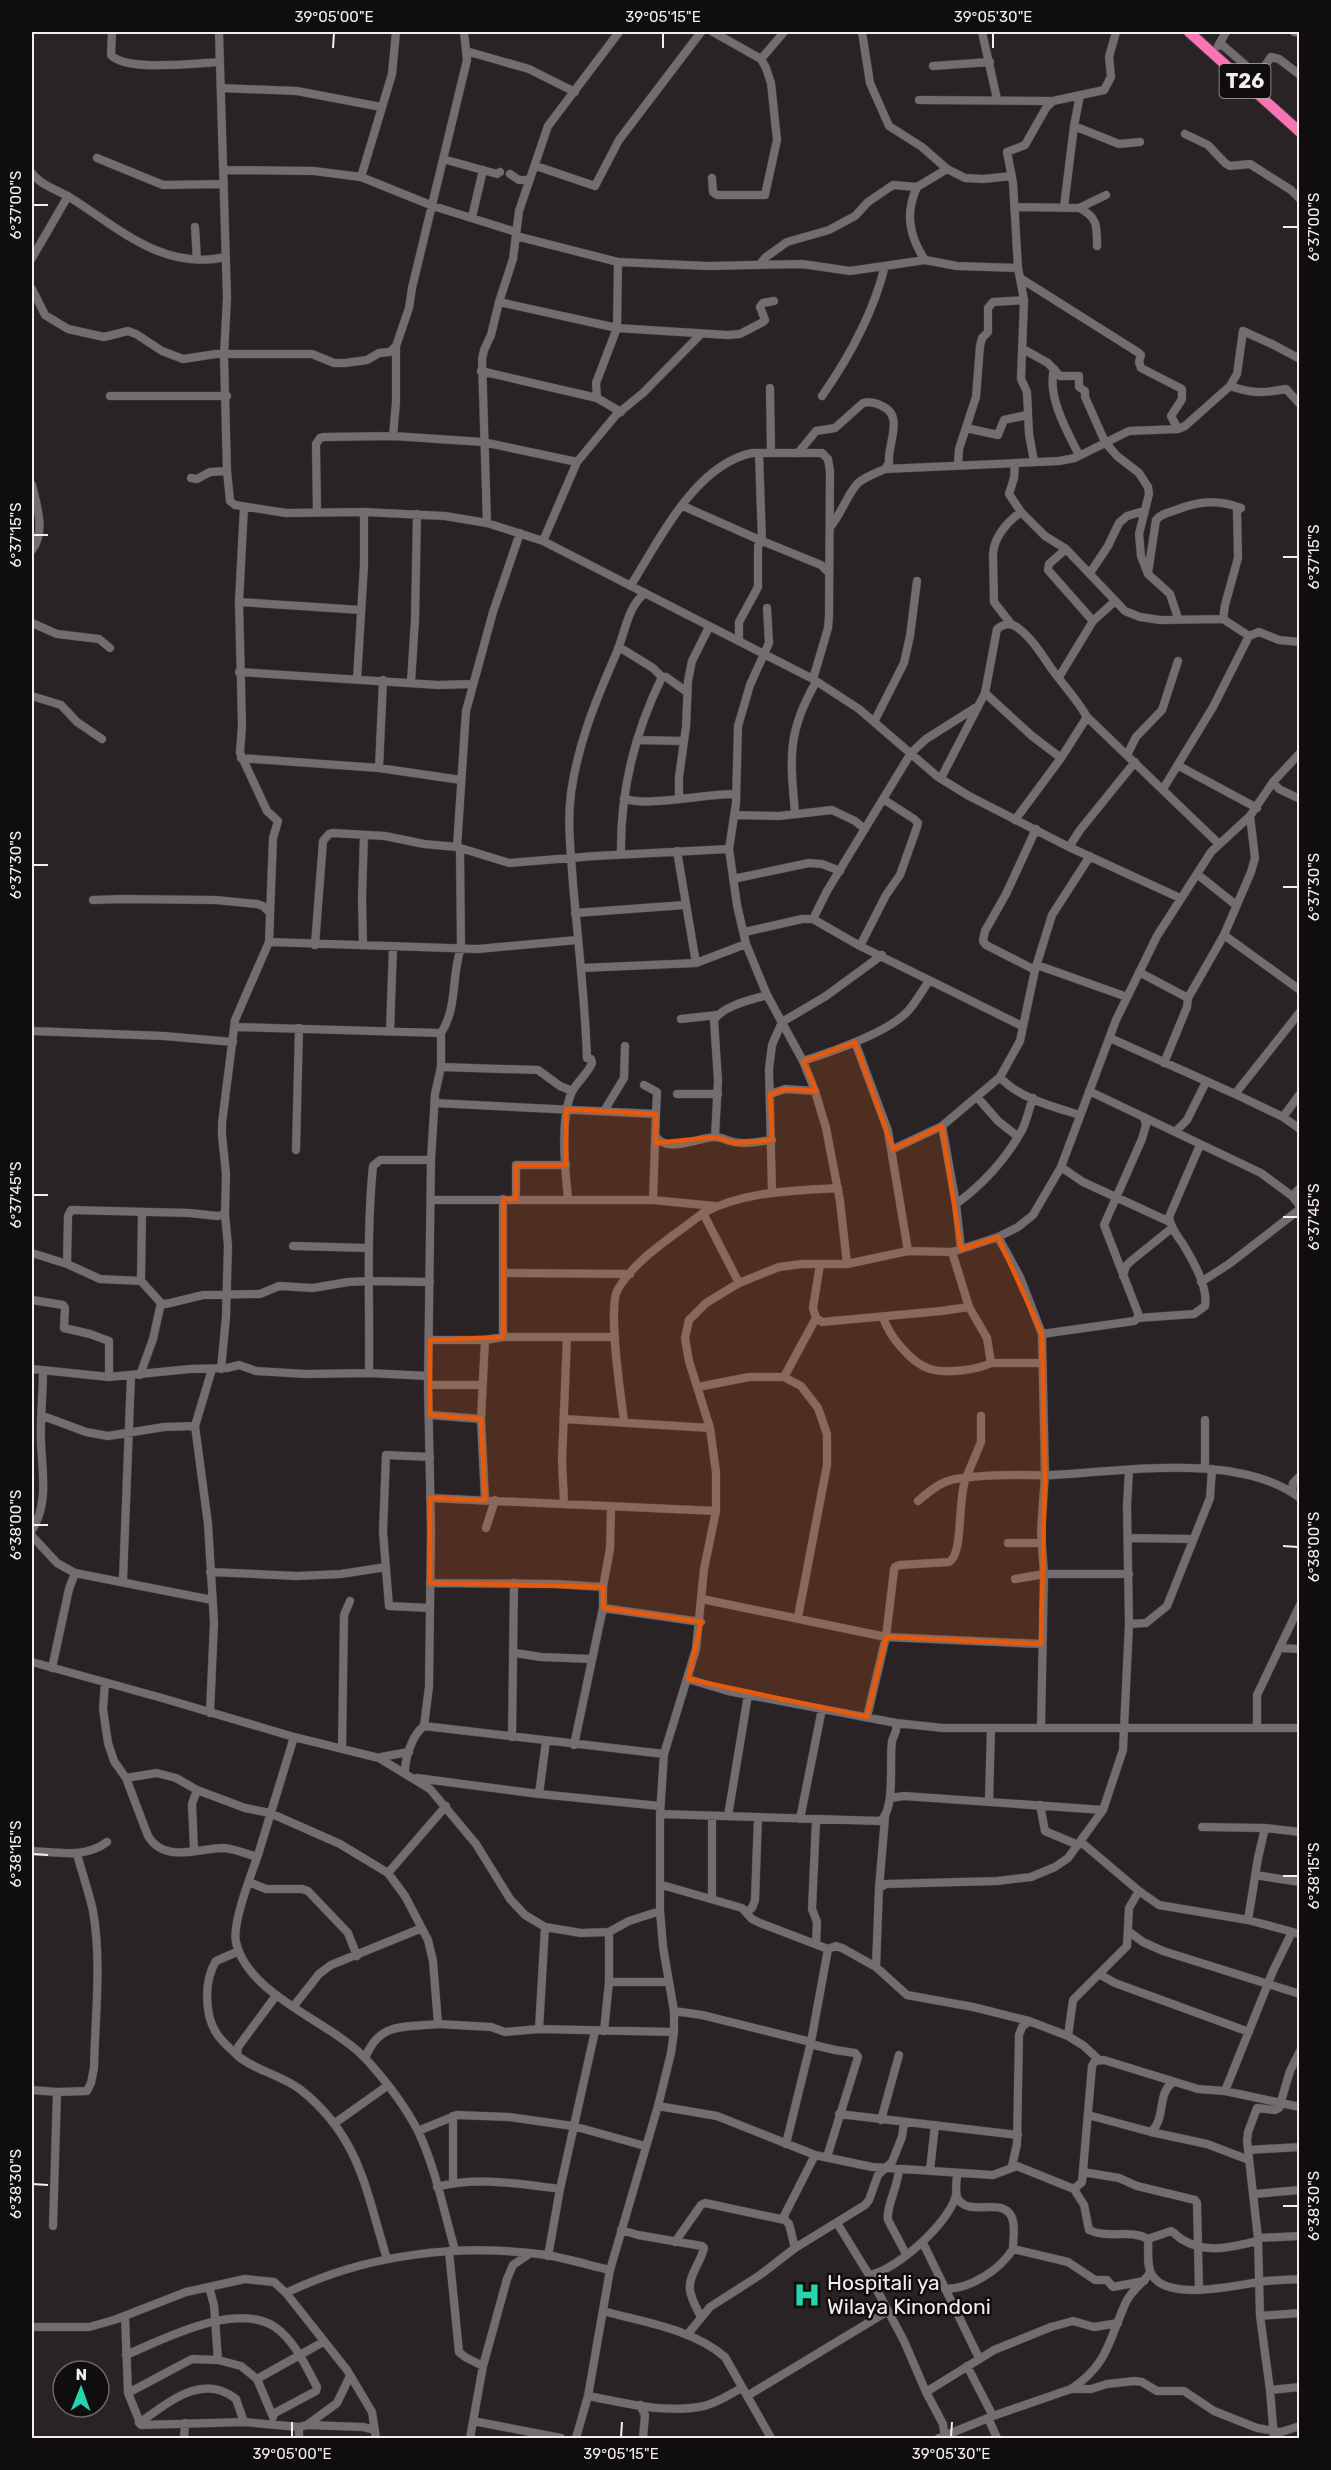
<svg xmlns="http://www.w3.org/2000/svg" width="1331" height="2470" font-family="Rubik,sans-serif">
  <style>
    .lines { fill: none; stroke-linecap: round; stroke-linejoin: round }
    .minor-casing { stroke: #433e40; stroke-width: 9 }
    .highway-casing { stroke: #433e40; stroke-width: 12 }
    .minor { stroke: #736d6f; stroke-width: 8 }
    .highway { stroke: #fa73b4; stroke-width: 10 }
    .marked { fill: #e8590c; fill-opacity: 0.2; stroke: #e8590c; stroke-width: 4.5; stroke-linejoin: round }
    .ticks { fill: none; stroke: #f2eeef; stroke-width: 2 }
    .labels { text-anchor: middle; stroke-width: 5; stroke-linejoin: round; paint-order: stroke }
    .shield { fill: #100d0e; stroke: #aeaaac; stroke-width: 1.5 }
    .shield-label { font-size: 20px; font-weight: bold; fill: #f2eeef }
    .poi-label { font-size: 21px; fill: #f2eeef; stroke: #100d0e; text-anchor: start }
    .neatline { fill: none; stroke: #f2eeef; stroke-width: 2 }
    .ticks-label { font-size: 15px; text-anchor: middle; fill: #f2eeef }
  </style>
  <rect width="100%" height="100%" fill="#292326"/>
  <g class="lines">
    <defs>
      <path id="minor" d="M112,32L111,55C126,72 197,63 220,62
        M219,32L227,297L224,356L227,471L230,501L235,505L286,513L364,512L445,516L487,523L543,541L813,679L859,709L938,777L969,796L1069,847L1180,898
        M862,32L870,83L889,126L922,147L947,169L965,178L983,179L1012,176
        M982,32L997,99
        M1294,32L1300,33
        M1220,43L1258,76
        M1218,46L1226,32
        M466,51L529,69L575,92
        M761,59L784,32
        M933,66L990,62
        M221,88L297,91L381,107
        M1259,94L1266,87L1258,76L1271,57L1279,59L1300,75
        M919,100L1053,101
        M1074,126L1119,144L1140,142
        M1185,134L1208,145L1225,163L1230,166L1250,164L1291,190L1300,199
        M97,158L163,185L224,184
        M443,159L497,174L500,172
        M536,166L595,186L619,140L701,32
        M223,170L314,171L361,177L433,206L516,232
        M32,173C40,185 58,190 71,198C120,229 163,271 226,257
        M510,174L519,180H529
        M361,177L392,74L396,32
        M712,178L713,192L717,195H765L777,140L771,83L766,68L761,59L713,32
        M1015,207L1079,208L1106,195
        M1064,207L1074,126L1080,95
        M1079,208C1098,217 1097,227 1097,246
        M472,217L483,170
        M195,227L197,260
        M516,236L618,262L708,266L802,264L850,271L925,260L957,266L1018,268
        M32,258L68,196
        M925,260C909,236 905,213 917,187L947,169
        M760,264L766,257L787,242L829,230L855,216L868,202L893,185L917,187
        M1020,278L1139,353L1141,355L1139,362L1141,368L1182,389V399L1171,416L1178,429
        M32,289L45,315L68,329L104,337L128,331L136,334L162,351L183,359L216,354H312L334,363H345L367,360L379,353L390,352L396,346
        M499,302L617,328L727,335L740,334L763,322L765,320L760,307L763,303L774,301
        M1023,349L1048,363L1060,376H1079V387L1085,391V397L1105,442L1117,456L1139,473L1148,487L1149,494L1139,534L1141,556L1148,574L1170,594L1178,618
        M1054,369C1047,397 1067,431 1079,455
        M481,371L597,398L621,412
        M1230,386C1253,394 1264,393 1286,389L1300,404
        M770,388L771,452
        M110,396H227
        M822,396C850,356 873,314 885,266
        M597,398L596,383L617,328L618,262
        M966,428L998,435L1004,420L1027,415
        M393,436L396,402V346L409,308L412,288L467,60L464,32
        M759,453L762,541L821,565L828,572
        M798,453L816,431L835,428L863,403C870,401 876,403 882,406C905,416 887,444 889,463L885,469
        M1034,461L1029,434L1027,392L1021,379L1024,300L1018,268L1013,183L1007,152L1025,145L1046,108L1053,101L1104,90L1111,77L1109,57L1116,32
        M1015,463L1014,478L1009,494L1021,512L1045,536L1066,549L1125,611L1140,617L1160,620L1223,619L1249,636
        M958,465L959,449L976,397L980,346L982,338L988,332V308L993,302L1024,300
        M191,478L197,479L210,472L227,471
        M32,485C37,506 46,532 32,550
        M683,506L762,541L758,546V587L739,622V640
        M317,512L316,444L320,438L324,437L393,436L483,442L577,462
        M487,523L482,359L484,350L491,335L499,302L513,259L519,211L548,126L619,32
        M831,526C841,514 848,493 858,483C865,477 876,473 885,469L1059,461L1075,458L1129,431L1178,429L1185,426L1230,386L1237,374L1243,331L1274,345L1300,359
        M543,541L577,462L616,415L643,393L701,334
        M1066,549L1049,564L1048,570L1093,621
        M1090,573L1108,546L1119,523L1127,516L1144,511
        M1148,573L1156,520C1162,513 1168,513 1176,510C1198,501 1218,499 1241,508L1237,511L1238,558L1225,605L1223,619
        M631,585C660,539 695,465 752,453H822L828,459L830,471L829,616L828,628L813,679
        M239,602L361,610
        M767,608L769,643L750,685L738,726L736,803L729,849L737,905L746,944L767,995L803,1061L815,1091L826,1128L840,1201L847,1264
        M32,623L57,634L99,639L110,648
        M1011,624L994,602L993,554C994,537 1007,522 1021,512
        M619,647L653,668L662,677
        M239,672L438,685L472,684
        M1059,677L1093,621L1114,602
        M357,679L364,565V512
        M383,680L379,768L461,780
        M411,682L415,620L417,514
        M985,693L1032,736L1061,758L1087,717
        M32,696L61,705L77,722L102,739
        M874,722L904,663L910,636L917,581
        M638,740L684,741
        M1127,755L1136,737L1162,710L1178,661
        M241,758L379,768
        M1179,766L1257,808
        M941,778L985,693L997,629C1003,624 1011,622 1018,628C1031,637 1042,655 1051,668C1063,685 1077,699 1087,717L1219,844
        M1273,782L1279,789L1300,799
        M1163,789L1213,707L1249,636L1259,632L1279,640L1300,642
        M624,798C641,808 711,793 735,794
        M679,799V777L686,727L688,681L692,661L709,627
        M795,813C790,757 787,732 816,682
        M735,815L779,816L832,810L855,821L865,829
        M1015,820L1061,758
        M457,847L466,711L493,612L520,533
        M1069,847L1080,830L1135,762
        M677,851L696,963
        M621,854C620,791 634,734 662,677H666L687,692
        M1197,874L1236,905
        M733,879L809,863L822,864L840,871
        M93,900L121,899L216,900L257,904L263,906L270,913
        M575,913L685,905
        M813,919L827,891L911,753L926,739L975,708
        M745,932L802,919H813L860,946L1022,1026
        M1224,935L1300,990
        M269,942L478,949L577,940
        M315,945L323,841L329,834L333,833L385,836L424,844L457,847L509,863L595,856L729,849
        M363,945L362,898L364,835
        M860,946L886,895L900,875L917,827L918,823L914,819L883,799
        M1037,965L1127,997
        M582,968L696,963L746,944
        M1035,970L986,945L983,941L985,931L1006,894L1036,829
        M1139,972L1188,998
        M681,1019L717,1015
        M235,1027L441,1033C458,1007 451,976 461,948L460,848
        M32,1031L164,1036L233,1042
        M390,1031L393,947
        M1110,1038L1235,1094L1283,1117L1300,1129
        M855,1042L888,1131L908,1251
        M803,1061C831,1052 888,1033 908,1011C916,1002 922,991 929,981
        M1164,1063L1187,1007L1188,998L1224,935L1251,872L1255,858L1250,816
        M441,1067L538,1070L560,1086L572,1091
        M1000,1077C1018,1098 1054,1107 1080,1115
        M644,1085L657,1092L656,1114
        M1089,1091L1261,1173L1292,1196L1300,1206
        M677,1094H718
        M770,1094L785,1089L815,1091
        M1235,1094L1300,1012
        M977,1097L998,1121L1017,1136
        M435,1103L656,1114L653,1200
        M604,1111L624,1078L625,1046
        M1283,1117L1300,1094
        M942,1126L956,1204L961,1249
        M1176,1131L1187,1120L1206,1082
        M656,1137C669,1154 698,1137 715,1137C722,1137 727,1141 734,1142C745,1145 760,1141 772,1140
        M715,1137L718,1081L714,1020C724,1005 751,1000 767,995
        M893,1149L942,1126L1000,1077L1020,1041L1035,970L1052,915L1090,856
        M296,1150L299,1028
        M1061,1167L1083,1182L1170,1222
        M772,1192L769,1069L772,1045L782,1022L826,996L882,955
        M1292,1196L1300,1188
        M568,1198C565,1168 560,1122 571,1094C576,1082 588,1074 592,1063L591,1059L587,1058C585,999 578,942 573,884C571,853 567,824 571,793C578,743 596,700 616,654C625,634 627,607 645,593
        M503,1199V1337
        M516,1199V1165H566
        M431,1200H653L714,1206
        M956,1204C983,1184 1006,1159 1022,1130C1027,1121 1029,1108 1033,1098
        M703,1213L739,1283
        M998,1237L1020,1277L1042,1334L1045,1475L1041,1531L1044,1574L1041,1728
        M293,1246L369,1248
        M952,1252L969,1307L987,1338L991,1363H1043
        M32,1253L67,1264L100,1279L141,1281L161,1303L166,1304L203,1295L260,1294L279,1286L313,1288L348,1282L370,1281L430,1282
        M67,1264L68,1216L71,1210L189,1213L218,1216L225,1214
        M820,1264L813,1308L816,1318L822,1322L941,1311L969,1307
        M503,1273L630,1274
        M1123,1276L1126,1266L1131,1261L1172,1228
        M141,1281L142,1212
        M1201,1282L1229,1264L1300,1209
        M32,1300L63,1305L65,1308L64,1328L90,1334L109,1341V1377
        M883,1317C889,1336 911,1363 930,1369C945,1374 977,1370 991,1363
        M1138,1318L1194,1314L1205,1306C1208,1289 1196,1266 1187,1251C1181,1239 1171,1231 1169,1217L1200,1145
        M1042,1334L1134,1321L1138,1318V1313L1104,1225L1142,1139L1146,1125L1144,1117
        M430,1340H485L503,1337H615
        M32,1369L109,1377L190,1369L227,1368L239,1365L256,1371L306,1374L369,1373L428,1376
        M221,1369L226,1317L228,1246L225,1214L226,1174L222,1135V1123L235,1020L269,942L273,838L278,821L267,811L240,753L242,725L239,602L244,507
        M369,1373C370,1304 366,1235 373,1166L380,1160H431
        M140,1375L153,1339L161,1303
        M784,1377L816,1318
        M428,1385H482
        M698,1387L749,1377H784L801,1386L818,1408L827,1434V1465L798,1617
        M430,1415L481,1419
        M43,1416L86,1432L108,1436L164,1427L195,1426
        M564,1419L710,1428
        M624,1421C621,1397 607,1307 618,1289C637,1257 674,1236 703,1213C744,1191 792,1191 838,1188
        M1205,1467V1420
        M1292,1492L1293,1483L1300,1476
        M430,1498L716,1511
        M485,1500L481,1419L485,1340
        M918,1501C933,1488 945,1478 966,1478L981,1442V1416
        M564,1503L562,1460L567,1337
        M486,1528L495,1500
        M32,1530C49,1504 42,1470 41,1442C40,1418 43,1394 43,1371
        M32,1536L57,1563L75,1573L212,1600
        M1128,1538L1192,1539
        M1008,1543H1041
        M210,1572L297,1576L341,1574L386,1567
        M1015,1579L1044,1574H1129
        M123,1580L131,1375
        M430,1583L556,1584L603,1587
        M702,1599L886,1637L1041,1644
        M430,1608L389,1606L383,1532L386,1455L430,1457
        M603,1608L701,1622
        M1129,1624L1146,1623L1167,1606L1210,1498L1212,1469
        M1279,1648L1300,1649
        M515,1653L541,1657L591,1659
        M32,1662L162,1698L294,1737L379,1758L430,1789L476,1844L510,1899L525,1915L545,1927L581,1933L609,1932L629,1921L660,1911
        M52,1668L69,1589L75,1573
        M688,1679L728,1691L896,1723L943,1728H1300
        M105,1683L103,1709L108,1743L114,1761L126,1778L148,1836C165,1864 198,1848 224,1848C235,1849 247,1854 257,1857
        M210,1713L214,1622L208,1524L195,1426L212,1369
        M867,1717L886,1637L894,1570L895,1567L900,1565L949,1562C964,1554 957,1498 966,1478C994,1473 1025,1476 1053,1475C1125,1471 1239,1452 1300,1498
        M424,1726L664,1754
        M1257,1728V1695L1300,1605
        M294,1737C282,1776 270,1815 258,1855C251,1875 232,1923 236,1942C247,1995 332,2022 366,2059C385,2080 406,2107 419,2133C436,2170 444,2212 455,2250
        M512,1737L514,1583
        M574,1745L603,1608V1587L610,1549L611,1508
        M342,1749L344,1615L350,1601
        M381,1757L409,1752
        M405,1772C405,1758 412,1735 424,1726L429,1687L431,1529L428,1385L431,1160L435,1094L441,1067V1033
        M126,1778L157,1773L176,1778L197,1790L245,1808L270,1813L340,1844L388,1873L405,1896L428,1940L433,1961L438,2024L491,2027L505,2032L539,2029L674,2032
        M417,1778L539,1794L660,1806
        M539,1794L546,1741
        M890,1798L904,1796L1103,1810
        M989,1801L991,1728
        M1040,1805L1045,1831L1078,1845
        M660,1814L880,1821C896,1810 889,1761 892,1741C894,1734 898,1731 896,1723
        M728,1816L748,1695
        M800,1819L822,1709
        M816,1821L812,1909L817,1922L816,1944
        M1202,1827L1265,1828L1300,1832
        M1081,1842L1139,1891L1159,1905L1248,1920L1300,1934
        M194,1850L192,1804L197,1790
        M32,1851C58,1852 84,1859 107,1842
        M388,1873L446,1806
        M1255,1875L1300,1882
        M249,1882L266,1889H302L308,1891L348,1933L357,1956
        M662,1885L742,1908L752,1919L760,1923L828,1949L836,1946L842,1948L876,1967L907,1995L973,2007L1029,2021L1068,2036L1084,2046L1099,2060
        M879,1888L885,1818
        M712,1899V1817
        M747,1911L752,1908L755,1900L758,1817
        M1248,1920L1258,1858L1265,1828
        M1128,1931L1143,1942L1163,1951L1300,1994
        M876,1967L879,1888L886,1884L997,1881L1031,1877L1055,1867L1068,1858L1103,1810L1123,1750L1129,1624L1127,1506L1129,1470
        M1099,1974L1115,1983L1249,2032
        M609,1982H668
        M275,1997L238,2047L237,2055C253,2070 282,2075 301,2090C360,2137 366,2191 387,2259
        M293,2007L319,1974L331,1965L422,1928
        M674,2011L702,2015L811,2042
        M539,2029L545,1927
        M604,2031L609,1982V1932
        M1068,2036L1073,2000L1127,1946L1129,1908L1139,1891
        M810,2044L835,2050L855,2053L858,2057L827,2157
        M237,2055C230,2048 222,2042 217,2034C204,2015 204,1980 216,1961L239,1951
        M365,2058C380,2021 403,2028 438,2024
        M32,2090L57,2092L53,2226
        M1225,2091L1273,1971L1292,1932
        M57,2092L87,2091L91,2083L94,2068C95,2016 102,1963 93,1911C89,1892 82,1873 77,1854
        M658,2106L717,2116L815,2155L872,2167L993,2175L1017,2166L1074,2189L1082,2182L1092,2066L1095,2061L1104,2060L1198,2089L1225,2091L1300,2107
        M839,2114L1018,2135
        M1088,2115L1151,2132C1166,2119 1157,2094 1172,2083
        M453,2116V2182
        M881,2120L899,2055
        M335,2123L387,2086
        M418,2131L457,2115L509,2117L573,2126L645,2146
        M1151,2132L1207,2144L1249,2160
        M786,2144L811,2042L828,1949
        M1248,2150L1300,2147
        M1012,2166L1017,2144L1019,2035L1022,2027L1029,2021
        M899,2169C898,2187 886,2206 888,2220L906,2254
        M930,2170L935,2125
        M1083,2172L1119,2178L1137,2186L1195,2200L1197,2203L1199,2290
        M437,2187C476,2176 520,2184 560,2189
        M1074,2189L1084,2205L1089,2230C1107,2239 1131,2229 1148,2239C1149,2249 1146,2266 1152,2275C1167,2301 1235,2286 1258,2282C1271,2280 1286,2280 1300,2279
        M1254,2194L1300,2190
        M837,2223L869,2275L904,2341L926,2392L943,2424L945,2438
        M621,2230L638,2235L702,2246L704,2248C701,2262 688,2276 690,2290C691,2299 697,2309 701,2317
        M1258,2238L1300,2236
        M1148,2239L1171,2231C1176,2234 1179,2238 1183,2240C1208,2255 1233,2246 1258,2241
        M675,2242L701,2205L705,2203L785,2220
        M923,2243L979,2358
        M795,2248L789,2224L785,2220L784,2216L815,2155
        M1013,2249L1068,2262L1095,2280H1107L1113,2287L1144,2281
        M449,2251L459,2352L465,2357L483,2366
        M548,2256L560,2189L595,2031
        M869,2275C896,2271 950,2222 956,2195
        M209,2287L214,2305L218,2360
        M945,2289C970,2289 1000,2270 1013,2249C1013,2240 1015,2230 1013,2221C1007,2193 967,2220 957,2197C955,2190 957,2180 957,2173
        M286,2293L347,2370L372,2412L376,2438
        M603,2311C643,2322 693,2329 725,2357L771,2438
        M125,2316L128,2393L141,2425L244,2422L299,2427L307,2425L363,2427L375,2430
        M1260,2316L1300,2313
        M32,2327H89L114,2320L186,2292L245,2279L274,2282L286,2293C366,2254 459,2243 547,2255C568,2259 589,2265 610,2270
        M687,2335L710,2307L760,2275L795,2248L865,2205L869,2200L878,2175L892,2162L902,2137L904,2123
        M126,2355C164,2339 235,2301 275,2327C295,2341 306,2367 317,2387L316,2391L273,2414
        M967,2366L993,2416
        M257,2379L323,2342
        M1073,2389H1091L1107,2384L1134,2381L1142,2382L1157,2391H1184L1214,2411L1257,2428L1281,2432L1300,2426
        M1270,2390L1300,2387
        M926,2392L994,2350L1051,2327L1073,2321L1094,2327L1118,2323
        M128,2393L192,2359L218,2360L241,2366L257,2379L273,2417
        M588,2396C625,2403 666,2414 704,2406C717,2403 730,2394 742,2388
        M747,2396L888,2311
        M640,2405L645,2415L643,2438
        M988,2418L997,2438
        M473,2421L561,2438
        M139,2423C168,2403 202,2372 236,2399L244,2422
        M307,2425L337,2403L350,2376
        M299,2427V2438
        M184,2438L185,2423
        M470,2438L483,2366L507,2279L513,2265L529,2254
        M576,2438L588,2396L610,2270L658,2106L671,2053L674,2032V2011L663,1947L660,1911V1814L664,1754L696,1649L704,1569L716,1511V1472L710,1428L689,1361L685,1338L689,1320L706,1303L739,1283L779,1267L802,1264H847L908,1251L952,1252L998,1237L1018,1227L1033,1215L1061,1167L1116,1020L1157,936L1211,852L1250,816L1273,782L1300,753
        M939,2438L993,2416L1071,2389C1109,2364 1109,2339 1126,2302C1131,2291 1143,2283 1150,2273
        M1274,2438L1270,2390L1260,2316L1258,2238L1247,2141L1248,2132L1257,2108L1275,2110L1279,2108L1290,2071L1300,2051"/>
      <path id="highway" d="M1189,32L1300,132"/>
    </defs>
    <use href="#minor" class="minor-casing"/>
    <use href="#highway" class="highway-casing"/>
    <use href="#minor" class="minor"/>
    <use href="#highway" class="highway"/>
  </g>
  <path class="marked" d="M855,1042L893,1149L942,1126L961,1249L998,1237L1042,1334L1045,1475L1041,1644L886,1637L867,1717L688,1679L701,1622L603,1608V1587L430,1583V1498L485,1500L481,1419L430,1415V1340L503,1337V1199H516V1165H566V1109L656,1114V1143L715,1137L735,1143L772,1140L770,1094L785,1089L816,1091L803,1061Z"/>
  <path class="ticks" d="M333,48L334,33M663,48V33M993,48V33M33,205H48M1283,227H1298M33,535H48M1283,557H1298M33,865H48M1283,887H1298M33,1195H48M1283,1217H1298M33,1525H48M1283,1546L1298,1547M33,1854L48,1855M1283,1876H1298M33,2184L48,2185M1283,2206H1298M292,2437V2422M621,2437L622,2422M951,2437L952,2422"/>
  <defs>
    <symbol id="hospital-bare" viewBox="-9 -9 18 18"><path d="M-5-5h3v3.5h4V-5h3V5h-3V1.5h-4V5h-3Z" fill="#27d5ad" stroke="#100d0e" stroke-width="2.5" paint-order="stroke"/></symbol>
  </defs>
  <g fill-rule="evenodd">
    <use href="#hospital-bare" x="788" y="2276" width="38" height="38"/>
  </g>
  <g class="labels">
    <rect class="shield" x="1219.5" y="64" width="51" height="34" rx="4.5"/>
    <g class="shield-label">
      <text x="1245" y="88">T26</text>
    </g>
    <g class="poi-label">
      <text x="827" y="2290">Hospitali ya<tspan x="827" dy="24">Wilaya Kinondoni</tspan></text>
    </g>
  </g>
  <rect width="1331" height="2470" fill="none" stroke="#100d0e" stroke-width="66"/>
  <g transform="translate(81 2389) rotate(1)"><circle r="28" fill="#100d0e" stroke="#6a6768" stroke-width="1.5"/>
  <path d="M0-4.5L10 22L0 15L-10 22Z" fill="#27d5ad"/>
  <text y="-9" font-size="16" font-weight="bold" text-anchor="middle" fill="#f2eeef">N</text>
  </g>
  <rect x="33" y="33" width="1265" height="2404" class="neatline"/>
  <g class="ticks-label">
    <text x="334" y="22">39°05'00"E</text>
    <text x="663" y="22">39°05'15"E</text>
    <text x="993" y="22">39°05'30"E</text>
    <text transform="translate(16 205) rotate(-90)" y="5">6°37'00"S</text>
    <text transform="translate(1314 227) rotate(-90)" y="5">6°37'00"S</text>
    <text transform="translate(16 535) rotate(-90)" y="5">6°37'15"S</text>
    <text transform="translate(1314 557) rotate(-90)" y="5">6°37'15"S</text>
    <text transform="translate(16 865) rotate(-90)" y="5">6°37'30"S</text>
    <text transform="translate(1314 887) rotate(-90)" y="5">6°37'30"S</text>
    <text transform="translate(16 1195) rotate(-90)" y="5">6°37'45"S</text>
    <text transform="translate(1314 1217) rotate(-90)" y="5">6°37'45"S</text>
    <text transform="translate(16 1525) rotate(-90)" y="5">6°38'00"S</text>
    <text transform="translate(1314 1547) rotate(-90)" y="5">6°38'00"S</text>
    <text transform="translate(16 1854) rotate(-90)" y="5">6°38'15"S</text>
    <text transform="translate(1314 1876) rotate(-90)" y="5">6°38'15"S</text>
    <text transform="translate(16 2184) rotate(-90)" y="5">6°38'30"S</text>
    <text transform="translate(1314 2206) rotate(-90)" y="5">6°38'30"S</text>
    <text x="292" y="2459">39°05'00"E</text>
    <text x="621" y="2459">39°05'15"E</text>
    <text x="951" y="2459">39°05'30"E</text>
  </g>
</svg>
